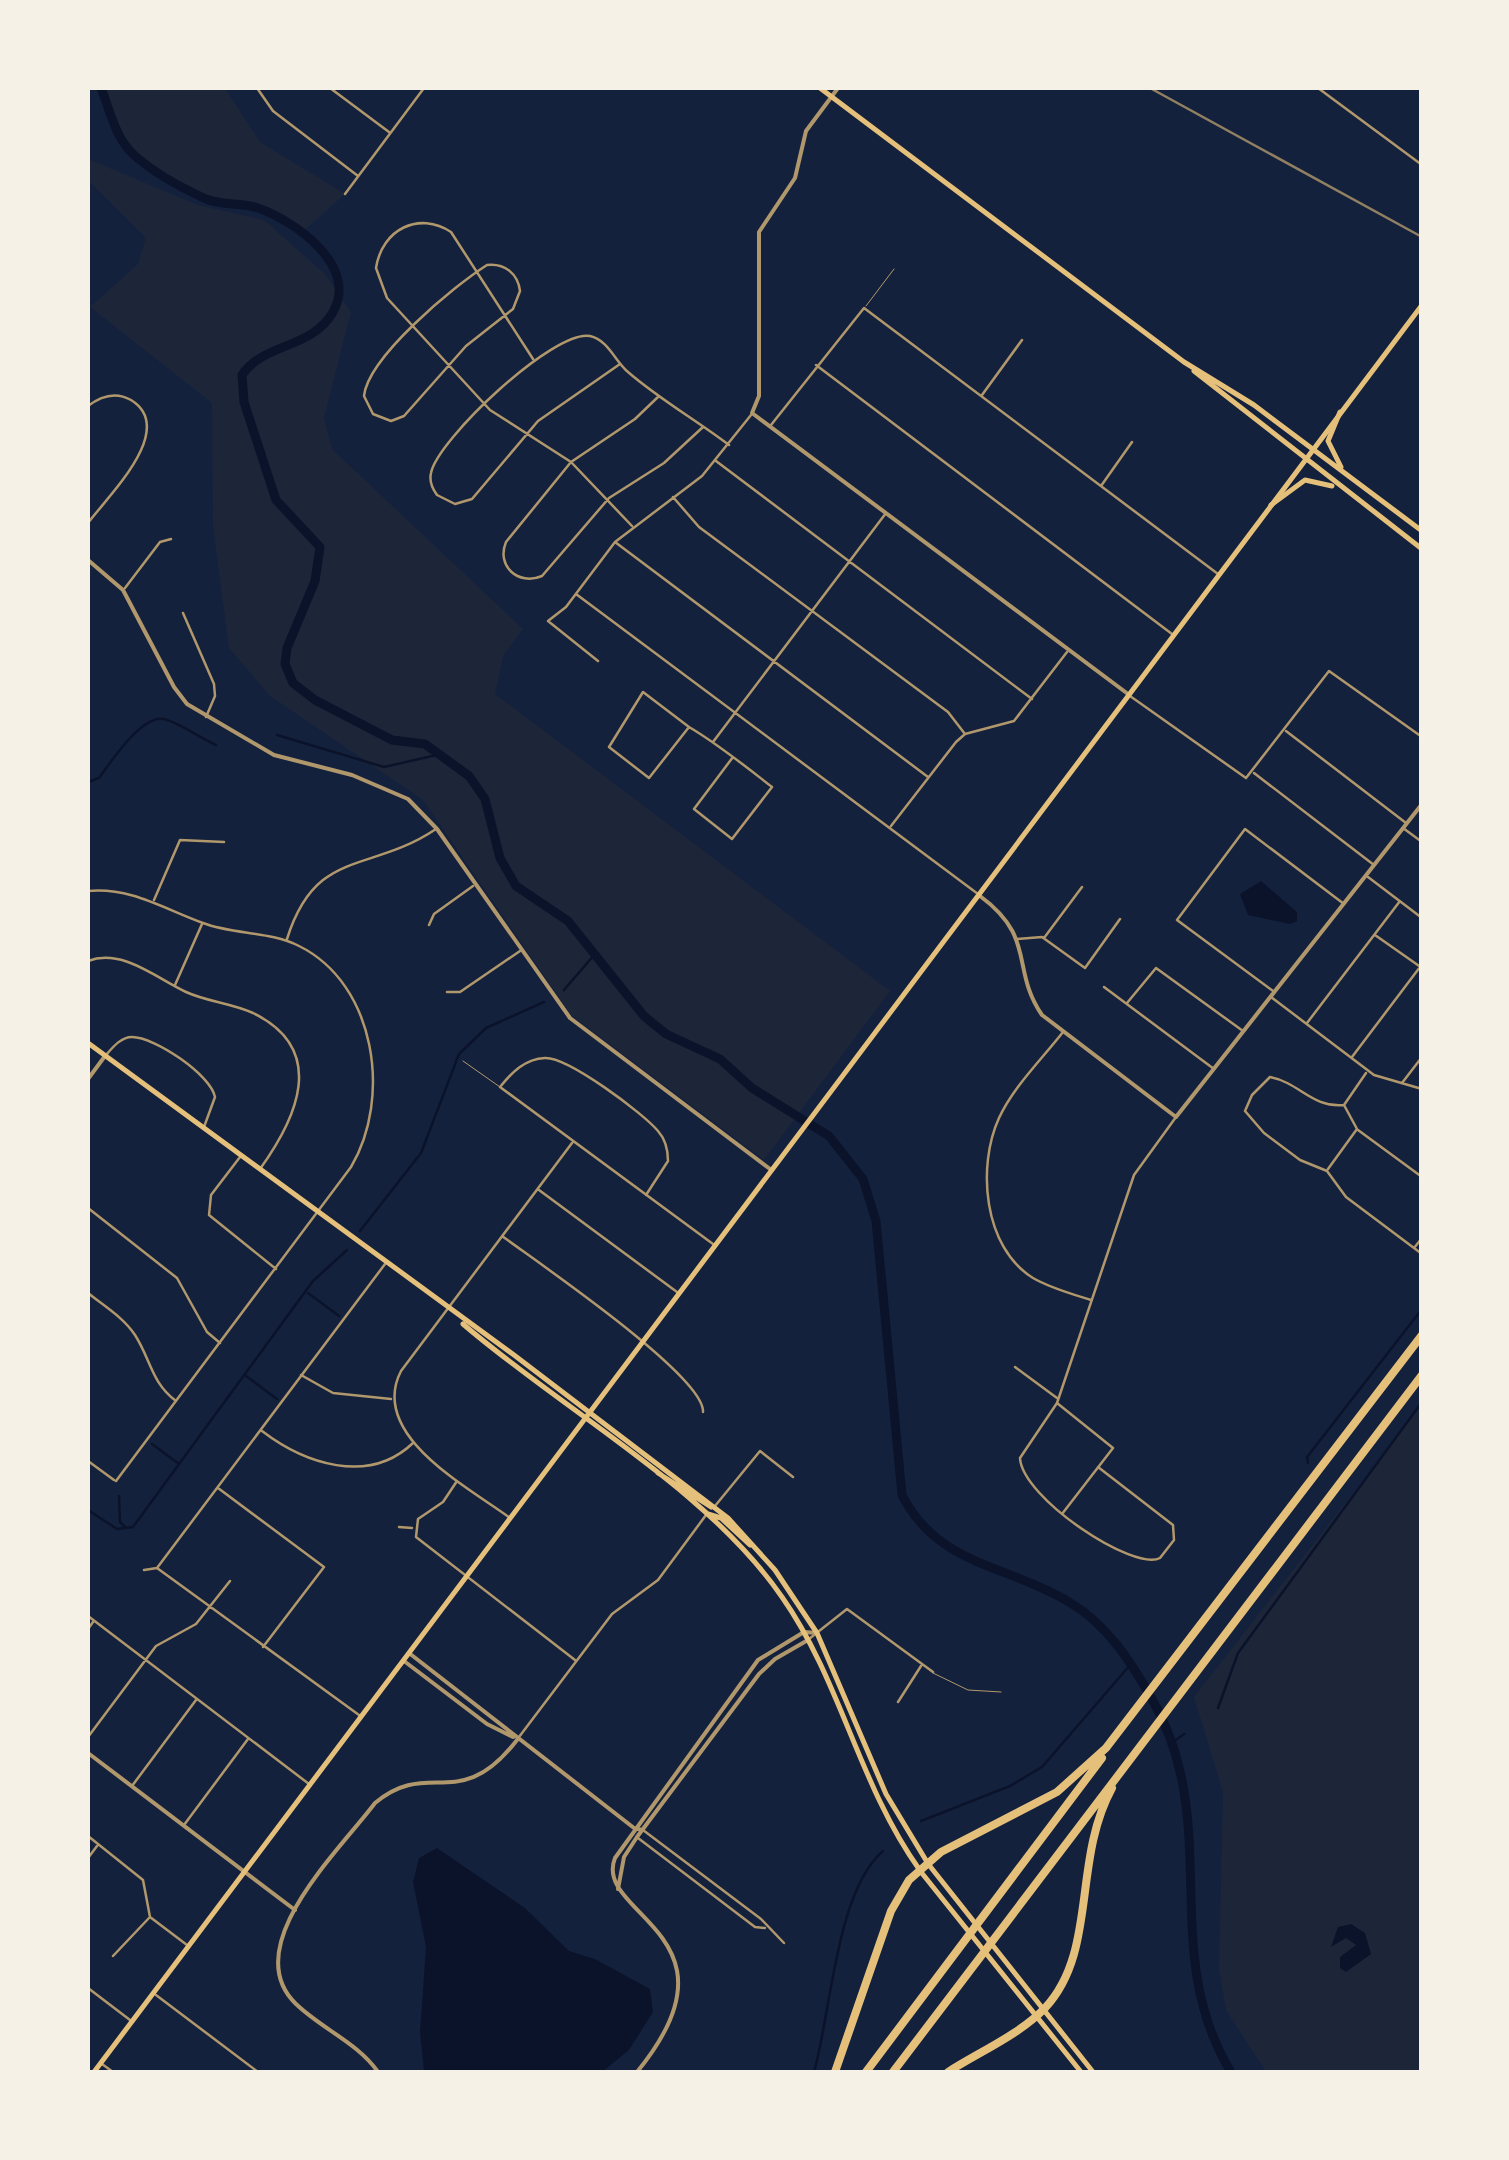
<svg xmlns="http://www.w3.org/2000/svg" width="1509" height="2160" font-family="'PT Sans Narrow',sans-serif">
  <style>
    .green { fill: #1d2539 }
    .water { fill: #0b132b }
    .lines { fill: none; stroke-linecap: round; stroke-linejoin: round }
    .stream { stroke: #0b132b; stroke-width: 2.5 }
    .river { stroke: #0b132b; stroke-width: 9 }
    .service { stroke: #b1986c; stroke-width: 1 }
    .minor { stroke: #b1986c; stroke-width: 2.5 }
    .tertiary { stroke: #b1986c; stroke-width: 4 }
    .secondary { stroke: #e5c07b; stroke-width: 5 }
    .primary { stroke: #e5c07b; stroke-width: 5 }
    .motorway { stroke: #e5c07b; stroke-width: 8 }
    .rail { stroke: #918062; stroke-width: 2.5 }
  </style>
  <rect width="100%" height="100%" fill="#14213d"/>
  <path class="green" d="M101,88H225L260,142L345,194L300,234L254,206L205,198L135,156L122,142Z
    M88,159L198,205L264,220L325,274L351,312L324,418L332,449L523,629L503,656L495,694L890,991L764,1160L571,1015L423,800L270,696L229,648L213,525L212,403L90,307L138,264L146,238L88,180Z
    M1421,1406V2072H1266L1226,2010L1219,1969L1223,1792L1194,1697Z"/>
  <path class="water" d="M1261,881L1297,912V921L1290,924L1248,915L1240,894Z
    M437,1848L525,1908L569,1951L595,1959L650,1989L653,2012L629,2050L602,2072H424L420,2032L426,1947L413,1882L419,1858Z
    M1351,1924L1365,1933L1371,1954L1346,1972L1340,1968V1957L1356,1945L1346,1938L1331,1947L1338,1927Z"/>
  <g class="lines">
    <path class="stream" d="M277,735L384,767L441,754
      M88,782L99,778C110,763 142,714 164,719C180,723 200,738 216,745
      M564,990L594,955
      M360,1231L421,1153L459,1054L486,1028L544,1002
      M308,1293L339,1316
      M246,1376L277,1399
      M152,1444L179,1464
      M1308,1463L1307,1457L1422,1309
      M119,1496L120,1522L125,1527
      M88,1510L117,1529L133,1527L313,1281L347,1250
      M1218,1708L1238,1653L1422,1402
      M1173,1742L1184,1734
      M921,1821L1010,1786L1042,1767L1131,1664
      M814,2072C831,2013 836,1891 883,1851"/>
    <path class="river" d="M101,88C110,110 115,138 134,155C153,172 182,188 206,199C223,206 241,202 258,208C295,221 359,266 333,312C312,349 263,343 242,375L244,402L276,500L320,547L315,581L287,648L285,664L293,683L315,700L392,740L425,744L469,776L485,799L500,858L516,886L568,921L644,1016L666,1034L720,1059L752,1088L829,1136L863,1179L876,1221L902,1495C938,1566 1006,1564 1069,1602C1107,1624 1131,1662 1152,1699C1224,1825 1157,1951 1231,2072"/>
    <path class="service" d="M866,306L894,269
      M463,1061L500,1087
      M933,1673L968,1690L1001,1692"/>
    <path class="minor" d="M257,88L273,111L358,176
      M330,88L389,132
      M1318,88L1422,165
      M345,194L424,88
      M487,265C505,263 518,274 520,291L513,309L466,346L404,416L391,421L373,414L364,396C368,357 454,286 487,265Z
      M533,359L451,232C419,211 382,229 376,268L387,298L490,410L571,462L632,526
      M620,364L538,421L472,499L455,504L437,495C432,488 429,481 431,473C437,440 554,329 590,336C608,340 615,361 628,372C659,399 696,420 729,445
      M816,365L1172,634
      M982,395L1022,340
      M659,396L635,419L571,462L506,542C496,566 518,586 542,576L609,498L664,463L703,427
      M88,406C101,396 115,391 131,400C178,429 108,496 88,523
      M771,425L864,308L1218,574
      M716,461L1032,699
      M1101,486L1132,442
      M673,497L699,527L948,712L965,734
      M615,542L928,777
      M125,588L160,542L171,539
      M576,594L978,894
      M183,613L214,684L215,696L206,717
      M598,661L548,621L566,607L615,542L702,476L751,415
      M643,692L689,727L649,778L609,747Z
      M1130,696L1246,778L1329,671L1422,737
      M689,727C718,744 745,766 772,787L732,839L694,809L733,757
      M1286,731L1406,823
      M713,742L886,513
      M1254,773L1374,865
      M891,826L956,742L965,734L1014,721L1067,652
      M1403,828L1422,842
      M1368,877L1422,918
      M88,891C131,887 164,909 203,923C234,935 270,931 299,946C376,984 392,1098 351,1167L116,1481
      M154,900L180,840L224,842
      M429,925L434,914L473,886
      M1375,935L1422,968
      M1044,938L1082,887
      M287,939C316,847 369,874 436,829
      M1017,939L1042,937L1085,968L1120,919
      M88,961C122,948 156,978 186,992C208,1002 231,1003 253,1013C329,1050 296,1119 260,1169
      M175,985L202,924
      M1104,987L1214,1069
      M1273,991L1177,920L1245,829L1344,904
      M447,992H460L520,951
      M1271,997L1374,1075L1422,1089
      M1127,1003L1156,968L1243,1031
      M1307,1023L1400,901
      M1063,1032C1042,1059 1014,1086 999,1118C977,1166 983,1247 1033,1278C1050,1288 1072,1294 1091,1300
      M106,1055C113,1047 121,1037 132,1037C155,1037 211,1075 215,1097L204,1127
      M1352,1057L1420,967
      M1402,1083L1422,1057
      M1344,1105C1312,1108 1300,1083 1270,1077L1252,1095L1245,1111L1264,1133L1300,1160L1327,1171L1346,1197L1422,1254
      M1358,1130L1422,1177
      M240,1157L211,1195L209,1215L276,1269
      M1328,1169L1357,1129L1344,1105L1366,1073
      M539,1190L677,1292
      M646,1195L668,1161C668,1150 666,1140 658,1131C643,1113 568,1057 545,1058C525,1059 512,1072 500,1087L713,1244
      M88,1208L177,1278L207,1332L220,1343
      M502,1236C537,1262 705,1376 703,1412
      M1414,1248L1422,1238
      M88,1293C104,1306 123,1317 135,1335C151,1360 151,1382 176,1401
      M1015,1367L1057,1398
      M301,1375L333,1393L391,1399
      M1057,1403L1113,1448L1062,1514
      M262,1431C304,1463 368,1486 413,1443
      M88,1461L114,1480
      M1098,1467L1173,1525L1174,1540L1160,1558C1134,1572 1022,1498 1020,1458L1057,1403L1134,1175L1176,1117
      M457,1481L443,1502L418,1519L416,1537L575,1660
      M218,1488L324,1567L263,1647
      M715,1506L760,1451L793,1477
      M510,1518C468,1487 368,1435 401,1371L572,1143
      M399,1527L412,1528
      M157,1568L385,1264
      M144,1570L157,1568L359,1715
      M88,1616L309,1784
      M88,1629L93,1622
      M809,1639L847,1609L933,1672
      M898,1702L921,1666
      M88,1737L156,1646L196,1624L230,1581
      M519,1737L612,1614L658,1580L706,1515
      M132,1786L196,1700
      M184,1825L248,1739
      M643,1830L761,1919L784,1943
      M88,1836L143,1880L150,1917L187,1945
      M638,1838L755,1927L765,1928
      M88,1858L97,1846
      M113,1956L149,1918
      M88,1988L130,2020
      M156,1995L258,2072
      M102,2064L113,2072"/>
    <path class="tertiary" d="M838,88L806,131L795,178L759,232V396L752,413L1128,694
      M88,560L123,590L174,687L187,704L274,755L352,775L408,799L437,829L570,1018L770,1169
      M980,896C1037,938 1010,968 1042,1015L1176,1117L1422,804
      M88,1079L105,1056
      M409,1653L634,1828L642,1830
      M404,1661L487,1724L513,1737
      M88,1753L295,1910
      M618,1889L624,1857L637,1837L759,1674L775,1659L808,1640
      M378,2072C358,2043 322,2029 296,2004C237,1947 339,1851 375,1803C430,1757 459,1815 517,1740
      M637,2072C750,1934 592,1915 615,1858L758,1660L804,1632L817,1633"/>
    <path class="secondary" d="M88,1043L514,1355L728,1518L775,1570L817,1633L886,1794L927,1862
      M463,1324C564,1411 707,1488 782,1597C841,1681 859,1785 919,1869
      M658,1473L711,1507
      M708,1514L721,1518L750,1545
      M94,2072L1422,305"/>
    <path class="primary" d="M820,88L1184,362L1254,405L1422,531
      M1194,371L1422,549
      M1340,412L1328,441L1341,467
      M1271,505L1305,480L1332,486
      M929,1865L1093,2072
      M921,1872L1081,2072"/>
    <path class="motorway" d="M835,2072L891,1911L909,1880L941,1852L1057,1792L1106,1748L1422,1335
      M866,2072L1102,1758
      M893,2072L1422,1375
      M948,2072C979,2052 1019,2035 1045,2008C1098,1951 1072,1861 1112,1788"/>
    <path class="rail" d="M1150,88L1422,237"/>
  </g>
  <rect width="1509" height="2160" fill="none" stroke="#f6f1e7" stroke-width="180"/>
</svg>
